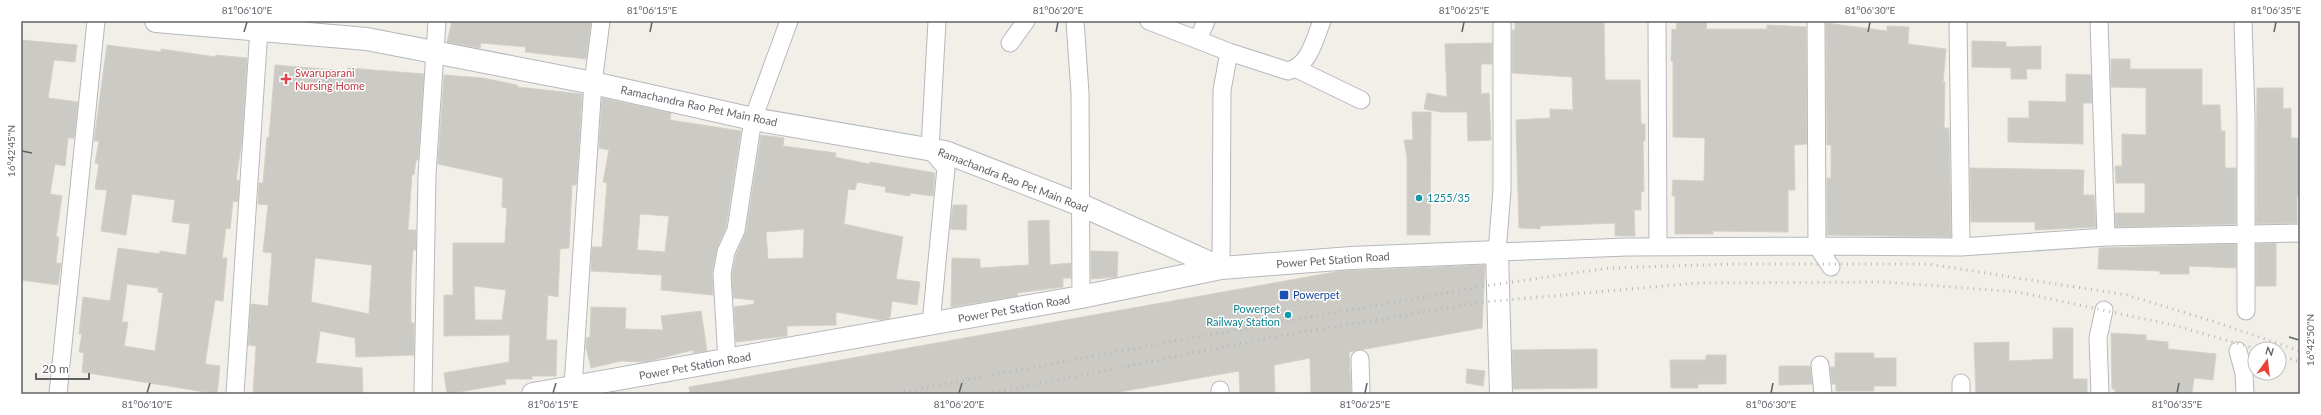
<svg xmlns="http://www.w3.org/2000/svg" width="2321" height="415" font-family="Lato,sans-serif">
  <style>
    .building { fill: #cccac5; stroke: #d6d1c6; fill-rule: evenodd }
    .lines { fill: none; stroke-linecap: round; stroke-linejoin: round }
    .minor-casing { stroke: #b5b8bc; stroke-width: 19 }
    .tertiary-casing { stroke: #b5b8bc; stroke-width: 24 }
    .minor { stroke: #fff; stroke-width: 17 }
    .tertiary { stroke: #fff; stroke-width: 22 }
    .rail { stroke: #b6b7b8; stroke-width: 3; stroke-dasharray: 1 5; stroke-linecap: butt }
    .ticks { fill: none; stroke: #5f6368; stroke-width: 1.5 }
    .health-dot { fill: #e0444e; stroke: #fff; stroke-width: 1.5 }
    .culture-dot { fill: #0f9aa8; stroke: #fff; stroke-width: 1.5 }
    .transit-dot { fill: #1a4fb4; stroke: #fff; stroke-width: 1.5 }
    .labels { text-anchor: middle; stroke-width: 3; stroke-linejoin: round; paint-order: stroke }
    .health-label { font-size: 11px; fill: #be3a42; stroke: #fff; text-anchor: start }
    .street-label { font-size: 11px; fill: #5f6368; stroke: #fff }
    .culture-label { font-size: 11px; fill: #0d838f; stroke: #fff; text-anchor: start }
    .transit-label { font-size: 11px; fill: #164399; stroke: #fff; text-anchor: start }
    .neatline { fill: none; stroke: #5f6368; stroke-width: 1.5 }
    .ticks-label { font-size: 10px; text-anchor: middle; fill: #5f6368 }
  </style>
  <rect width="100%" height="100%" fill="#f1efe8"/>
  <path class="building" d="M452,21H591L586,59L525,52L526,47L481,43L480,48L447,42Z
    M1515,21H1604L1605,80H1640L1641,124H1645V141H1643L1644,191L1641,192V210H1634L1635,236H1615V223L1540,226V229L1519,228L1516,120L1550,118V109L1573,110L1572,77L1512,73V30H1515Z
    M1677,21H1707L1706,29H1767V25L1806,27L1807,144L1794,145L1795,190H1788V232L1713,231V234H1675V196H1672L1673,180L1704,181L1705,138L1673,137V61H1671L1672,29L1676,30Z
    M1826,23L1887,31V26L1909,27L1908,44L1946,49L1943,82H1945L1944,128H1949L1951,237L1827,235V178H1831V145H1827Z
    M21,40L77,45L75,62L54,60L48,98L78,102L74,138H68L65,166L55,164L50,194L62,196L56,237H59L56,263H61L58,285L21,280Z
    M1972,41L2006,42V47L2041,46V69H2026L2027,79H2011V68L1972,67Z
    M1492,43V64H1481V94L1489,93L1491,140L1468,141L1467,112H1440L1424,109L1427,93L1447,97L1445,44Z
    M107,45L161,52V49L216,57V55L247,58L242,141L236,180H239L238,202L233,201L230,229L226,228L222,258H227L223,301L215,300L205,364L220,366L217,394L82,372L84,353L79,352L82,334H79L83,297L110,301L118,248L160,254V251L186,255L190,224L172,222L175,200L132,194L126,235L101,231L107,190L95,189L99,164L95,163L99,141H94ZM127,284L158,288V292L163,293L155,351L124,346L128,322H122Z
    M2111,59H2130V69H2202V105H2220L2221,131H2225V168H2236V224L2116,227L2115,213H2145V183H2116L2115,166H2122V134L2146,135V88L2111,87Z
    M275,65L347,71L348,68L424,74L418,160H416L414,175L412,174L408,230H416V250H413L411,277V323H414V355L356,357L355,338L320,331L316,363L362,368L363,394H253L256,346L248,345L251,304L268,306L272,253L263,252L268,205L258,204L259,183H263L267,137L269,138ZM315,258L372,265L369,314L311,302Z
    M2066,74L2091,75L2092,103H2083V144L2008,142V118H2029V101L2066,102Z
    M444,75L483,78L517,85V87L582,94L577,176L576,185H572L569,248L560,249L558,297L548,295L546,340H557L556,376H532V379H505L506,384L447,394L444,373L509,362L510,335L444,336V295H453V243H505L507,208L502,207L503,178L438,164ZM474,286L506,290L502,320H475Z
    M2257,88H2283V109L2291,108V138H2300V196H2297V223L2256,224Z
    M602,98L671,113L670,120L741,131L726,227L717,248L712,272L713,295L661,290L662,275L591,271L592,247H602L607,183L603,182L609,150L599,148ZM640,214L669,216L665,252L637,250Z
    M1412,112H1431L1430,235H1407V157L1404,140H1413Z
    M761,135L784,138L783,146L836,153L835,157L869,164L870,162L935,173L933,196L910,193V196L885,192L886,187L857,182L855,190L848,189L844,224L903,237L896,279L920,282L917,305L892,301L890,318L881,320L836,312V325L787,326V336L736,342L734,307L754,304V300L733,298L732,275L736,255L746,232ZM804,229L803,258L768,259L766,232Z
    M1970,168L2084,170L2083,195H2094L2096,227L2035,230V222H1971Z
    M953,205H967L966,230L950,229Z
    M1049,220L1050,265L1071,263V278H1063V287L1017,293L1018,296L951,307L952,258L980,259V268L1029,265L1028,221Z
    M2276,243V286H2256V244Z
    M2236,244V268L2189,266V274H2160V271L2098,269L2099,248Z
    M1091,251L1118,252L1117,277L1091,279Z
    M1485,265L1482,328L1349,352L1351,394H1311L1310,358L1274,365L1275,394H1240L1239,371L1108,394H690L689,387L1341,271Z
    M591,307L626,308L625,329L663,330L661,316L701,311L707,351L693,353V350L645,362L621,361L591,368L586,347V338L590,337Z
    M2053,328H2073V379H2087V394H1976L1974,343L2009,342V361L2053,359Z
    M2111,333L2146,335V340L2168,342V349L2216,354L2213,380L2194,378L2192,394H2115V389H2112Z
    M1597,349V388L1513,389L1512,350Z
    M1835,353H1874V358H1896V386H1874V391H1836V384H1832L1830,367H1835Z
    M1706,355H1726V384H1698V388H1671L1670,360H1706Z
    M1779,366H1810L1812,384L1779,385Z
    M1467,369L1485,371L1483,386L1466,383Z"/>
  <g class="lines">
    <defs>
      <path id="minor" d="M1075,21L1080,93L1081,297
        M1149,21L1198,40
        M1206,21L1198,40L1229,52L1222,90L1221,268
        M1502,21V190L1497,252L1627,247L1817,246L1961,247L2106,237L2300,233
        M1657,21L1658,247
        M1816,21L1817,246L1831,267
        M1958,21L1961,247
        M2099,21L2106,237
        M2243,21L2246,117V311
        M1010,43L1026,21
        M1229,52L1288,71C1310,65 1314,40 1322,21
        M1297,69L1361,100
        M931,324L946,168L930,149L937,21
        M2238,351L2244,373L2245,394
        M1360,359L1361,394
        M727,361L722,274L726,252L736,230L753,119L789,21
        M1820,365L1823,394
        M1961,383V394
        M573,387L593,83L601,21
        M1220,390V394
        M58,394L96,21
        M235,394L259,29
        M423,394L427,175L437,21
        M2100,394L2098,338L2104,310"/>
      <path id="tertiary" d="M156,21L367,39L593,83L753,119L945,152L1081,205L1221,268
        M533,394L1081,297L1221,268L1351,258L1497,252L1501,394"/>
    </defs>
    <use href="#minor" class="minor-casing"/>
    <use href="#tertiary" class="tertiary-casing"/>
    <use href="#minor" class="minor"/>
    <use href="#tertiary" class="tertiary"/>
    <path class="rail" d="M2279,355L2300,362
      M892,394L1141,347L1485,286L1609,268L1733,264H1928L2127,295L2212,321L2300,351
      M987,394L1279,336L1484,302L1697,283L1885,282L2018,292L2173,325L2257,349"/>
  </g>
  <path class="ticks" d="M244,32L247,22M650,32L652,22M1056,32L1058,22M1462,32L1464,22M1868,32L1870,22M2274,32L2276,22M22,151L32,153M2289,337L2299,340M147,393L150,383M553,393L556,383M959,393L962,383M1365,393L1367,383M1771,393L1773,383M2177,393L2179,383"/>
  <path class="health-dot" d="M284 73h4v4h4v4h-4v4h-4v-4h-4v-4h4z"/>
  <g class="culture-dot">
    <circle cx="1419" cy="198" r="4"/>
    <circle cx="1288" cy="315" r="4"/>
  </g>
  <rect class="transit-dot" x="1279" y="290" width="10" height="10" rx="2"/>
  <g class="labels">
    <g class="health-label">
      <text x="295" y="77">Swaruparani<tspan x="295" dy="13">Nursing Home</tspan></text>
    </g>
    <g class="street-label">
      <text transform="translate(699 106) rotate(12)" y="4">Ramachandra Rao Pet Main Road</text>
      <text transform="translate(1013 180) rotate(21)" y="4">Ramachandra Rao Pet Main Road</text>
      <text transform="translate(1333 260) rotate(-4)" y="4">Power Pet Station Road</text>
      <text transform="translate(1014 309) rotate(-10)" y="4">Power Pet Station Road</text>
      <text transform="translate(695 366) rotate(-10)" y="4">Power Pet Station Road</text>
    </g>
    <g class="culture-label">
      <text x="1427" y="202">1255/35</text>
      <text x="1280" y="313" text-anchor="end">Powerpet<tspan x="1280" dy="13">Railway Station</tspan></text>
    </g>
    <g class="transit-label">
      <text x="1293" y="299">Powerpet</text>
    </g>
  </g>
  <rect width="2321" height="415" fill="none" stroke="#ffffff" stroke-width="44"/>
  <g transform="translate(2267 361) rotate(15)"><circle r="19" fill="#ffffff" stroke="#bfc1c3"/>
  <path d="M0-3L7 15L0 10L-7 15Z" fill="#ea4335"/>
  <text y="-6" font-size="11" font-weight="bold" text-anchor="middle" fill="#5f6368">N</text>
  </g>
  <path d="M36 373v6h53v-6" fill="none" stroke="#5f6368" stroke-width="2"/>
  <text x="42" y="373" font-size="12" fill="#5f6368" stroke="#ffffff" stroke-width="3" paint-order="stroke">20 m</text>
  <rect x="22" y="22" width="2277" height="371" class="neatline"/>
  <g class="ticks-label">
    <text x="247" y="14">81°06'10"E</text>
    <text x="652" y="14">81°06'15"E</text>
    <text x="1058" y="14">81°06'20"E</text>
    <text x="1464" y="14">81°06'25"E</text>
    <text x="1870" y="14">81°06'30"E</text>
    <text x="2276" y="14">81°06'35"E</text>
    <text transform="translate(11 151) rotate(-90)" y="4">16°42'45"N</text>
    <text transform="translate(2310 340) rotate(-90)" y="4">16°42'50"N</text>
    <text x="147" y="408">81°06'10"E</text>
    <text x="553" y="408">81°06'15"E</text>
    <text x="959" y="408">81°06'20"E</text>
    <text x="1365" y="408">81°06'25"E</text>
    <text x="1771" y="408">81°06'30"E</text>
    <text x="2177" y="408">81°06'35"E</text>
  </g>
</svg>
